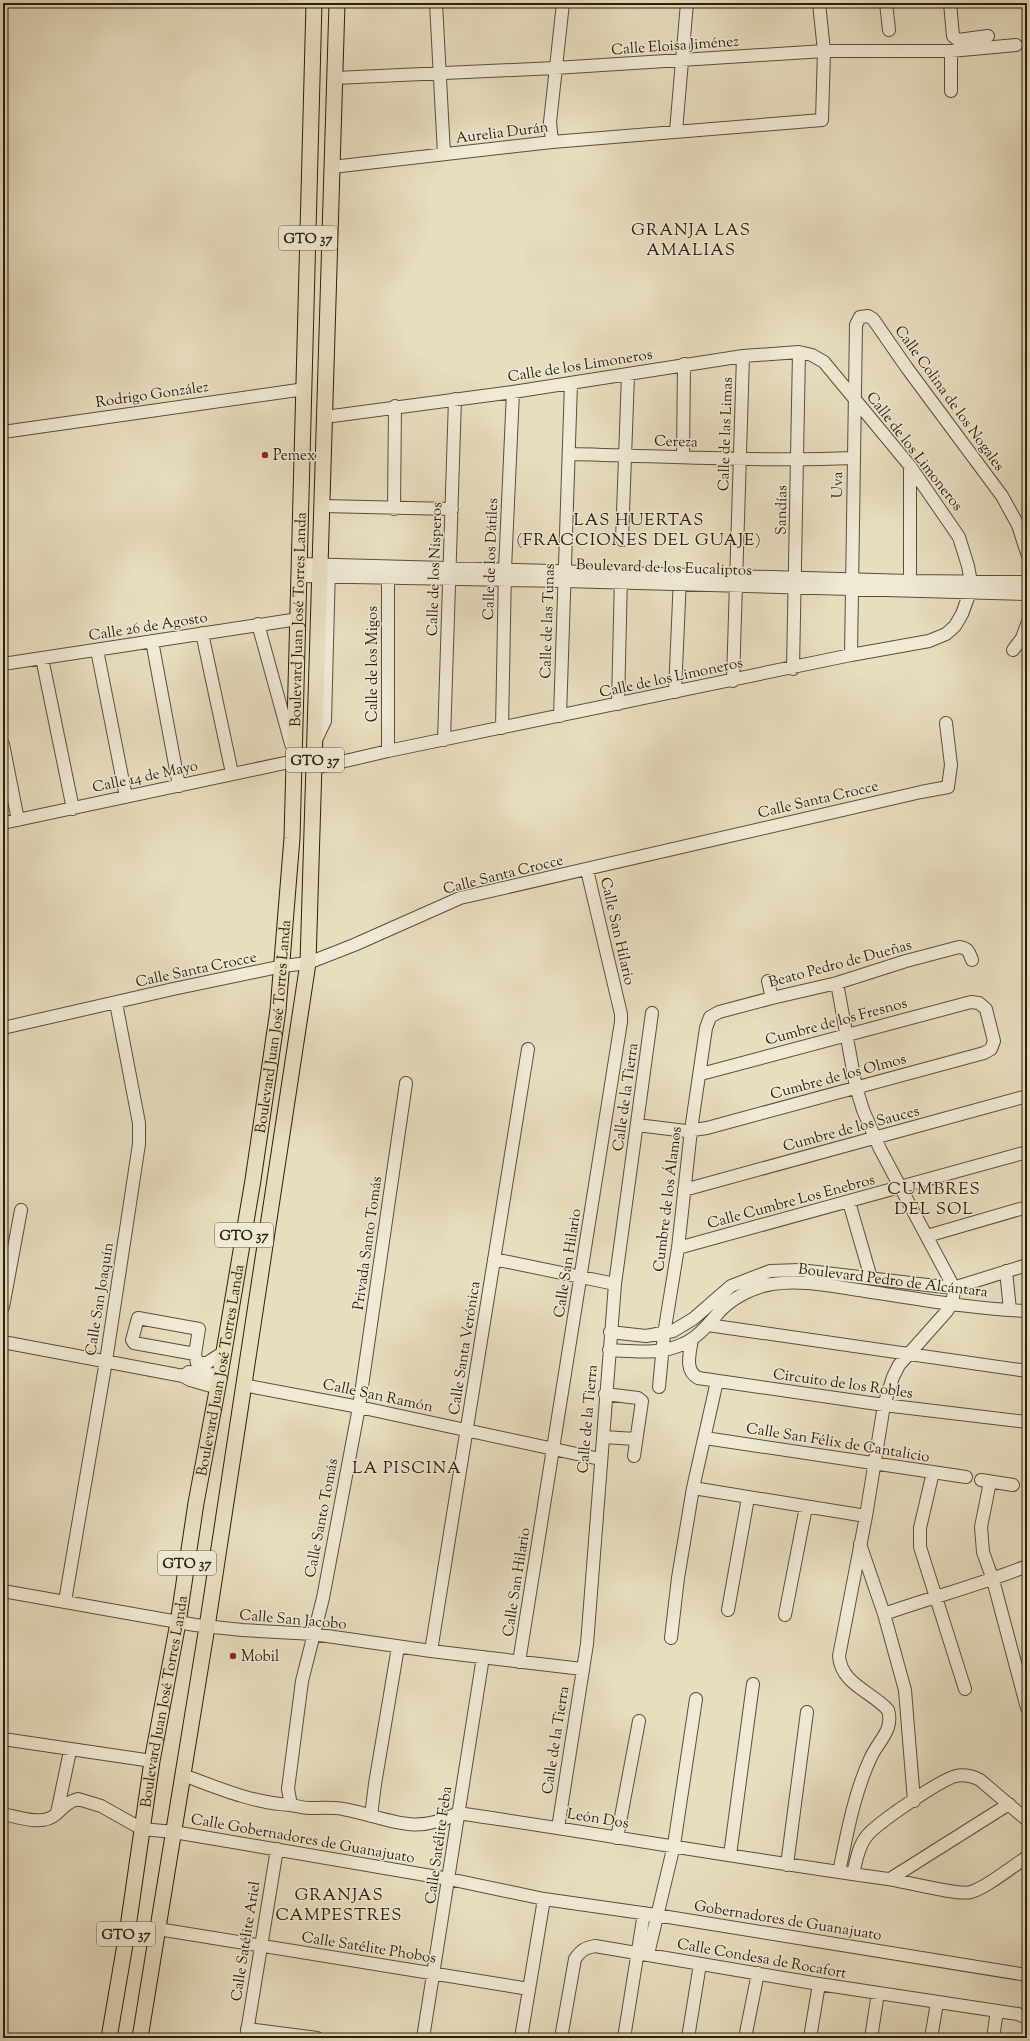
<svg xmlns="http://www.w3.org/2000/svg" width="1030" height="2041" font-family="'Sorts Mill Goudy',serif">
  <style>
    .lines { fill: none; stroke-linecap: round; stroke-linejoin: round }
    .minor-casing { stroke: #5a4e3b; stroke-width: 14 }
    .major-casing { stroke: #2b1e0f; stroke-width: 17 }
    .minor { stroke: #efe9d5; stroke-width: 12 }
    .major { stroke: #e7ddbf; stroke-width: 15 }
    .poi-dot { fill: #8f2418; stroke: #efe9d5; stroke-width: 1.5 }
    .labels { text-anchor: middle; stroke-width: 3; stroke-linejoin: round; paint-order: stroke }
    .shield { fill: #efe9d5; stroke: #665b4a; stroke-width: 1 }
    .shield-label { font-size: 14px; font-weight: bold; fill: #2b1e0f }
    .street-label { font-size: 15px; fill: #2b1e0f; stroke: #efe9d5 }
    .poi-label { font-size: 15px; fill: #2b1e0f; stroke: #efe9d5; text-anchor: start }
    .quarter-label { font-size: 17px; letter-spacing: 1px; fill: #2b1e0f; stroke: #efe9d5 }
  </style>
  <rect width="100%" height="100%" fill="#e7ddbf"/>
  <filter id="stains"><feTurbulence type="fractalNoise" baseFrequency=".005" numOctaves="4"/><feColorMatrix values="0 0 0 0 .2 0 0 0 0 .09 0 0 0 0 .02 0 0 0 .5 -.17"/></filter>
  <radialGradient id="worn" r=".72"><stop offset=".6" stop-color="#630" stop-opacity="0"/><stop offset="1" stop-color="#630" stop-opacity=".3"/></radialGradient>
  <g class="lines">
    <defs>
      <path id="minor" d="M436,3L444,154
        M886,3L889,30
        M950,3L953,36L958,40L988,36
        M951,51V91
        M335,78L555,68L824,51H951L1016,45
        M676,131L687,3
        M552,142L550,122L563,3
        M332,167L552,142L822,120L824,51L819,3
        M3,432L305,389
        M569,454C664,456 759,462 854,458
        M683,457L684,364
        M323,506L452,509
        M394,509L395,406
        M622,540L628,375
        M300,564L910,581L1027,582
        M299,576L564,581L1027,594
        M910,581V466
        M258,624L291,744
        M202,633L232,773
        M152,641L179,786
        M97,650L126,797
        M1013,650L1022,638L1027,624
        M851,655L856,325L860,317L868,316L873,319L907,368L1002,496L1018,525L1027,553
        M42,658L73,809
        M3,664L298,619
        M793,669L799,352
        M733,681L743,356
        M675,692L680,577
        M618,704L621,576
        M560,716L571,383
        M502,728L505,569L513,392
        M316,740L325,721L329,567
        M444,740L455,399
        M3,744L18,820
        M388,751V577
        M315,768L388,751L851,655L929,641L946,634L955,626L962,614L970,592L971,582L968,566L959,537L910,466L824,362L812,355L799,352L743,356L513,392L325,417
        M3,823L294,761
        M768,981L772,998
        M837,983L856,1087L863,1110L880,1149L951,1282C955,1293 954,1301 947,1311L899,1365L893,1377L884,1405L866,1516L839,1656C841,1684 871,1691 888,1710C894,1730 879,1740 871,1757C854,1793 847,1834 839,1872
        M3,1028L173,989L283,966L308,963L354,945L460,898L921,792L948,787L951,765L946,723
        M406,1083L359,1407L323,1598L302,1681L288,1789L291,1805C297,1806 303,1808 309,1808C320,1808 332,1807 343,1809C388,1817 412,1837 458,1813C602,1834 744,1859 888,1879C904,1881 959,1896 971,1892C986,1888 1013,1866 1027,1857
        M637,1125L686,1131L707,1128L984,1053L991,1049L994,1041L986,1009L979,1003L971,1002L701,1074
        M684,1190L1027,1096
        M849,1202L871,1278
        M927,1236L1027,1207
        M678,1248L1027,1152
        M494,1259L615,1284
        M1006,1271L1010,1310
        M3,1307L21,1210
        M708,1325L1027,1371
        M610,1332L646,1336L673,1331L693,1319L731,1286L770,1271L800,1270L953,1288L1027,1265
        M692,1339C690,1353 684,1370 698,1378L884,1405L1027,1422
        M3,1342L183,1376L190,1380L218,1388
        M609,1350C634,1351 660,1355 683,1344C699,1337 710,1322 721,1310C734,1297 754,1287 772,1284C803,1279 835,1287 865,1291C919,1299 973,1309 1027,1311
        M195,1354L134,1343L132,1340L138,1318L199,1329L195,1354L197,1363H207L224,1352
        M183,1376L189,1372L220,1375
        M243,1385L359,1407L600,1459
        M659,1387L664,1334L678,1248L691,1130L706,1028L710,1017L719,1012L772,998L837,983L906,961L959,947C968,948 969,952 972,960
        M605,1394L638,1398L642,1401L634,1456
        M603,1437L636,1439
        M705,1438L966,1477
        M933,1472L920,1528V1547L965,1689
        M981,1480L1013,1485
        M990,1482L981,1527L983,1552L993,1580L1027,1708
        M693,1488L866,1516
        M860,1544L884,1614L905,1690L914,1801
        M3,1591L195,1625L242,1630L313,1634L431,1651L582,1669
        M65,1601L106,1361L139,1144V1123L116,1003
        M728,1610L748,1498
        M884,1614C932,1597 980,1585 1027,1566
        M785,1615L806,1507
        M671,1638L678,1578L693,1488L717,1381
        M431,1651L528,1049
        M519,1662L621,1022V1014L587,870
        M3,1739L152,1761
        M183,1775C218,1788 253,1803 291,1805
        M57,1813L70,1751
        M3,1814C18,1817 42,1826 55,1815C63,1808 67,1802 78,1799L101,1806L142,1829L174,1832L449,1879L544,1899L656,1915L1027,1975
        M371,1816L375,1784L398,1647
        M558,1828L587,1644L615,1284L652,1013
        M617,1838L639,1721
        M730,1855L753,1684
        M787,1865L807,1712
        M853,1874C856,1862 858,1847 866,1837C875,1824 942,1779 956,1776C965,1774 972,1776 980,1780L1027,1820
        M890,1879L1009,1804
        M158,1929L529,1989
        M648,1954L674,1845L696,1699
        M247,2029L317,2038
        M246,2038L277,1849
        M423,2038L483,1657
        M521,2038L544,1899
        M561,2038L575,1959C581,1950 585,1948 595,1946L819,1984L1018,2014L1027,2018
        M624,2038L644,1913
        M688,2038L700,1964
        M745,2038L758,1973
        M810,2038L819,1984
        M871,2038L878,1993
        M931,2038L937,2003
        M993,2038L997,2011"/>
      <g id="major">
        <path id="s1" d="M109,2038L128,1927L152,1761L178,1623L196,1503L220,1375L253,1180L278,1010L292,838L314,3"/>
        <path d="M140,2038L207,1627L308,963L337,3"/>
      </g>
    </defs>
    <use href="#minor" class="minor-casing"/>
    <use href="#major" class="major-casing"/>
    <use href="#minor" class="minor"/>
    <use href="#major" class="major"/>
  </g>
  <g class="poi-dot">
    <circle cx="265" cy="455" r="4"/>
    <circle cx="233" cy="1656" r="4"/>
  </g>
  <g class="labels">
    <g class="shield">
      <rect x="279" y="226" width="58" height="24" rx="3"/>
      <rect x="286" y="748" width="58" height="24" rx="3"/>
      <rect x="215" y="1223" width="58" height="24" rx="3"/>
      <rect x="158" y="1551" width="58" height="24" rx="3"/>
      <rect x="97" y="1922" width="58" height="24" rx="3"/>
    </g>
    <g class="shield-label">
      <text x="308" y="243">GTO 37</text>
      <text x="315" y="765">GTO 37</text>
      <text x="244" y="1240">GTO 37</text>
      <text x="187" y="1568">GTO 37</text>
      <text x="126" y="1939">GTO 37</text>
    </g>
    <g class="street-label">
      <text transform="translate(675 45) rotate(-4)" y="5">Calle Eloisa Jiménez</text>
      <text transform="translate(502 132) rotate(-7)" y="5">Aurelia Durán</text>
      <text transform="translate(580 365) rotate(-9)" y="5">Calle de los Limoneros</text>
      <text transform="translate(152 394) rotate(-8)" y="5">Rodrigo González</text>
      <text transform="translate(950 398) rotate(54)" y="5">Calle Colina de los Nogales</text>
      <text transform="translate(725 434) rotate(-88)" y="5">Calle de las Limas</text>
      <text transform="translate(676 441) rotate(2)" y="5">Cereza</text>
      <text transform="translate(915 451) rotate(52)" y="5">Calle de los Limoneros</text>
      <text transform="translate(837 485) rotate(-89)" y="5">Uva</text>
      <text transform="translate(781 510) rotate(-89)" y="5">Sandías</text>
      <text transform="translate(490 559) rotate(-88)" y="5">Calle de los Dátiles</text>
      <text transform="translate(664 567) rotate(2)" y="5">Boulevard de los Eucaliptos</text>
      <text transform="translate(434 569) rotate(-88)" y="5">Calle de los Nísperos</text>
      <text dy="5" stroke="none"><textPath href="#s1" startOffset="1433">Boulevard Juan José Torres Landa</textPath></text>
      <text transform="translate(547 621) rotate(-88)" y="5">Calle de las Tunas</text>
      <text transform="translate(148 626) rotate(-9)" y="5">Calle 26 de Agosto</text>
      <text transform="translate(372 664) rotate(-90)" y="5">Calle de los Migos</text>
      <text transform="translate(671 677) rotate(-12)" y="5">Calle de los Limoneros</text>
      <text transform="translate(145 776) rotate(-12)" y="5">Calle 14 de Mayo</text>
      <text transform="translate(818 799) rotate(-13)" y="5">Calle Santa Crocce</text>
      <text transform="translate(503 874) rotate(-14)" y="5">Calle Santa Crocce</text>
      <text transform="translate(618 931) rotate(77)" y="5">Calle San Hilario</text>
      <text transform="translate(840 963) rotate(-15)" y="5">Beato Pedro de Dueñas</text>
      <text transform="translate(196 969) rotate(-12)" y="5">Calle Santa Crocce</text>
      <text transform="translate(836 1021) rotate(-15)" y="5">Cumbre de los Fresnos</text>
      <text dy="5" stroke="none"><textPath href="#s1" startOffset="1025">Boulevard Juan José Torres Landa</textPath></text>
      <text transform="translate(838 1076) rotate(-15)" y="5">Cumbre de los Olmos</text>
      <text transform="translate(625 1097) rotate(-82)" y="5">Calle de la Tierra</text>
      <text transform="translate(851 1128) rotate(-15)" y="5">Cumbre de los Sauces</text>
      <text transform="translate(667 1199) rotate(-83)" y="5">Cumbre de los Álamos</text>
      <text transform="translate(791 1201) rotate(-15)" y="5">Calle Cumbre Los Enebros</text>
      <text transform="translate(367 1243) rotate(-82)" y="5">Privada Santo Tomás</text>
      <text transform="translate(567 1263) rotate(-81)" y="5">Calle San Hilario</text>
      <text transform="translate(893 1280) rotate(7)" y="5">Boulevard Pedro de Alcántara</text>
      <text transform="translate(99 1299) rotate(-81)" y="5">Calle San Joaquín</text>
      <text transform="translate(464 1348) rotate(-81)" y="5">Calle Santa Verónica</text>
      <text dy="5" stroke="none"><textPath href="#s1" startOffset="677">Boulevard Juan José Torres Landa</textPath></text>
      <text transform="translate(843 1383) rotate(8)" y="5">Circuito de los Robles</text>
      <text transform="translate(378 1395) rotate(12)" y="5">Calle San Ramón</text>
      <text transform="translate(587 1419) rotate(-85)" y="5">Calle de la Tierra</text>
      <text transform="translate(838 1442) rotate(9)" y="5">Calle San Félix de Cantalicio</text>
      <text transform="translate(321 1518) rotate(-79)" y="5">Calle Santo Tomás</text>
      <text transform="translate(516 1582) rotate(-81)" y="5">Calle San Hilario</text>
      <text transform="translate(293 1619) rotate(5)" y="5">Calle San Jacobo</text>
      <text dy="5" stroke="none"><textPath href="#s1" startOffset="341">Boulevard Juan José Torres Landa</textPath></text>
      <text transform="translate(555 1740) rotate(-81)" y="5">Calle de la Tierra</text>
      <text transform="translate(598 1818) rotate(9)" y="5">León Dos</text>
      <text transform="translate(303 1838) rotate(10)" y="5">Calle Gobernadores de Guanajuato</text>
      <text transform="translate(438 1845) rotate(-82)" y="5">Calle Satélite Feba</text>
      <text transform="translate(788 1920) rotate(9)" y="5">Gobernadores de Guanajuato</text>
      <text transform="translate(245 1941) rotate(-81)" y="5">Calle Satélite Ariel</text>
      <text transform="translate(369 1947) rotate(9)" y="5">Calle Satélite Phobos</text>
      <text transform="translate(762 1958) rotate(10)" y="5">Calle Condesa de Rocafort</text>
    </g>
    <g class="poi-label">
      <text x="273" y="460">Pemex</text>
      <text x="241" y="1661">Mobil</text>
    </g>
    <g class="quarter-label">
      <text x="691" y="235">GRANJA LAS<tspan x="691" dy="20">AMALIAS</tspan></text>
      <text x="639" y="525">LAS HUERTAS<tspan x="639" dy="20">(FRACCIONES DEL GUAJE)</tspan></text>
      <text x="934" y="1194">CUMBRES<tspan x="934" dy="20">DEL SOL</tspan></text>
      <text x="407" y="1473">LA PISCINA</text>
      <text x="339" y="1900">GRANJAS<tspan x="339" dy="20">CAMPESTRES</tspan></text>
    </g>
  </g>
  <rect width="1030" height="2041" fill="none" stroke="#e7ddbf" stroke-width="16"/>
  <rect x="4" y="4" width="1022" height="2033" fill="none" stroke="#2b1e0f" stroke-width="2"/>
  <rect x="8" y="8" width="1014" height="2025" fill="none" stroke="#2b1e0f"/>
  <rect width="100%" height="100%" filter="url(#stains)"/>
  <rect width="100%" height="100%" fill="url(#worn)"/>
</svg>
